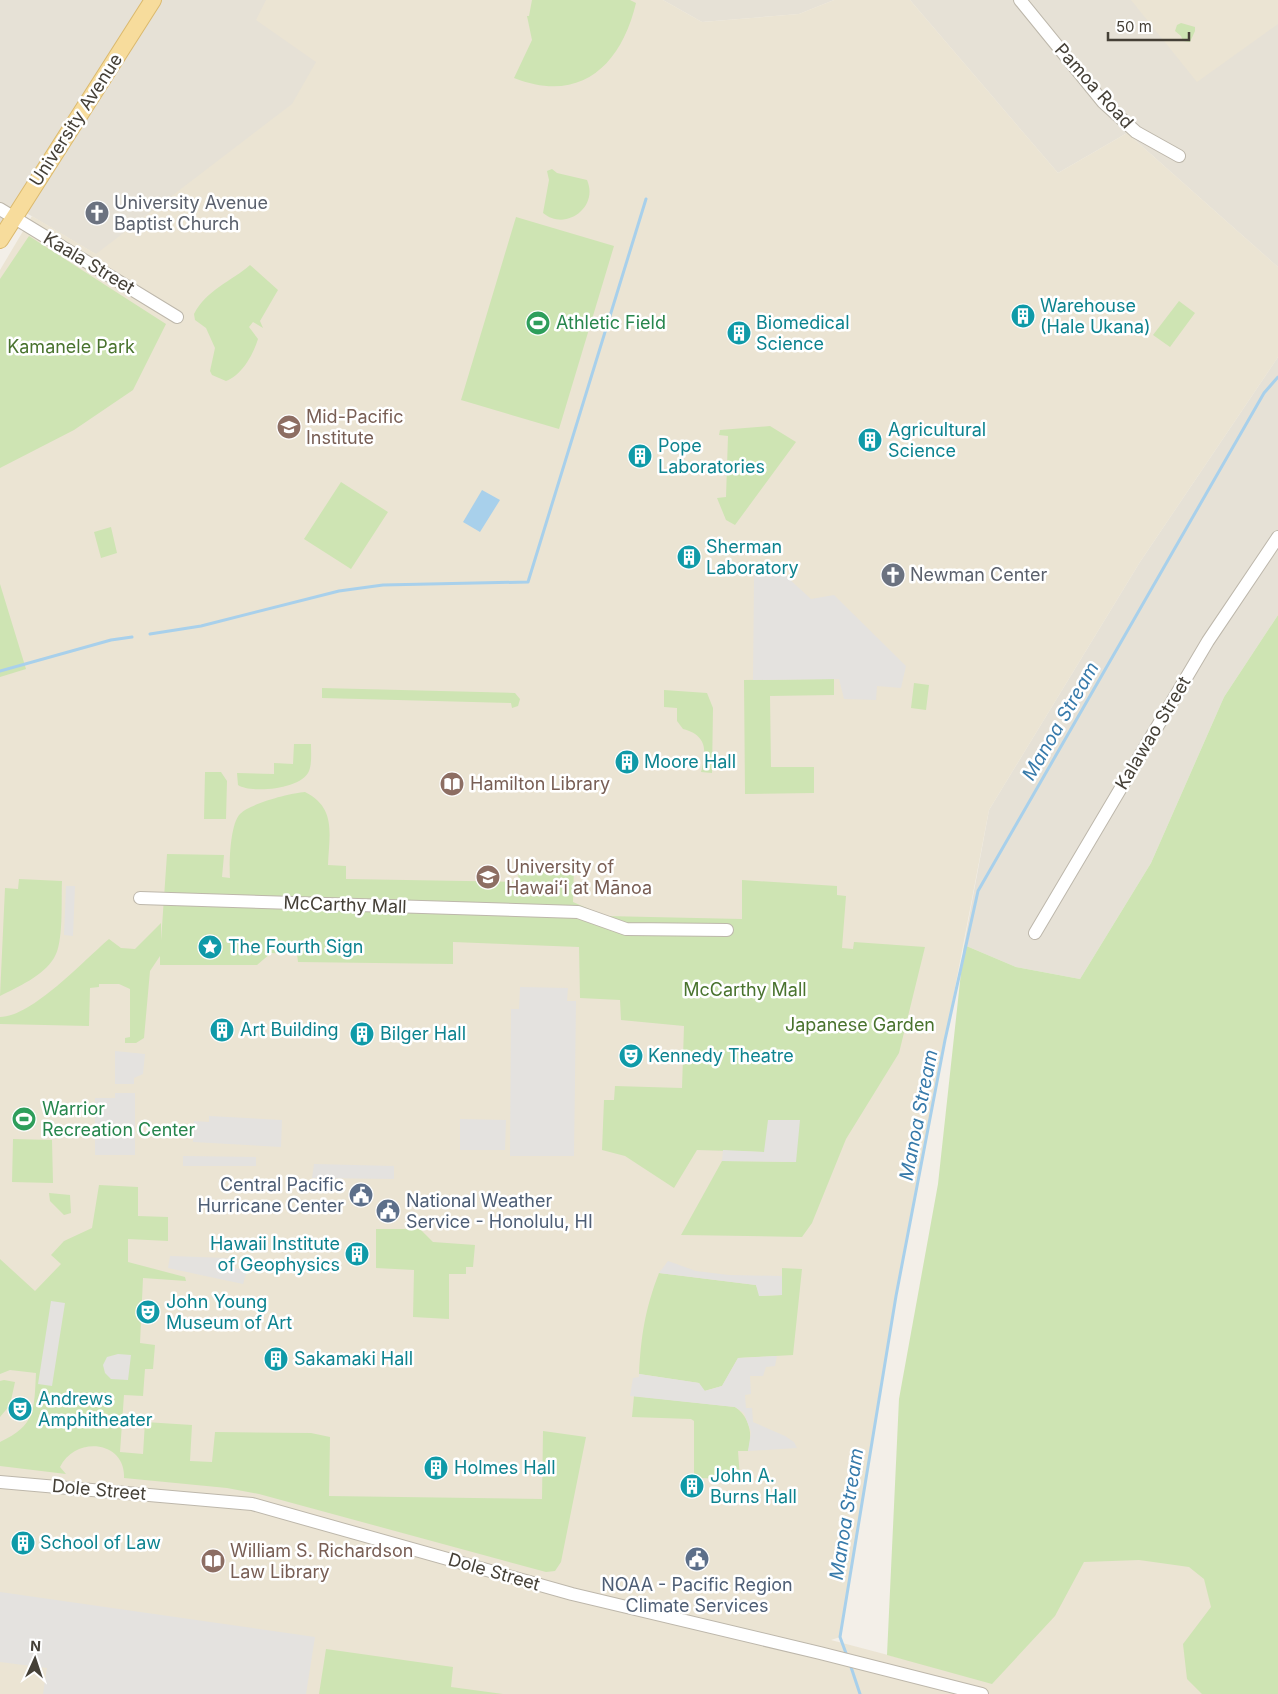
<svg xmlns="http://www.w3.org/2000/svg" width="1278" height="1694" font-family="Inter,sans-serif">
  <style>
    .residential { fill: #e6e1d6 }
    .education { fill: #ebe4d3 }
    .green { fill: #cee4b3 }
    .parking { fill: #e4e2df }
    .water { fill: #a8d0eb }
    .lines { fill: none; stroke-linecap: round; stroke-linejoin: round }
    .stream { stroke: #a8d0eb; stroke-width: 3 }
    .minor-casing { stroke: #bdb7ab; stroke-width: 14 }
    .major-casing { stroke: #dbb96d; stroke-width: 18 }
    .minor { stroke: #fff; stroke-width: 12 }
    .major { stroke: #f7dc9c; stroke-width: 16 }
    .labels { text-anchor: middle; stroke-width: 5; stroke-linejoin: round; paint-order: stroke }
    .street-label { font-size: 18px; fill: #454037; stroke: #fff }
    .worship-label { font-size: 18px; fill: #5b616d; stroke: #fff; text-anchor: start }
    .culture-label { font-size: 18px; fill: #0d838f; stroke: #fff; text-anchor: start }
    .leisure-label { font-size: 18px; fill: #27864d; stroke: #fff; text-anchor: start }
    .park-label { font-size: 18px; fill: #49732e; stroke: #fff }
    .education-label { font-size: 18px; fill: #785e54; stroke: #fff; text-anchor: start }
    .service-label { font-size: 18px; fill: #4e5e75; stroke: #fff; text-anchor: end }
    .water-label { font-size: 19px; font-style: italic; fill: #377aaa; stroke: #fff }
  </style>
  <rect width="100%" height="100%" fill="#f3efe8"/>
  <path class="residential" d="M0,0H351L183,306L18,208L0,237Z
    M663,0H834L799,14L702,22Z
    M910,0H1278V267L1127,133L1058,173Z
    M1278,357V615L1224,697L1151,863L1080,979L1016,967L964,945L989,810L1140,562Z"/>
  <path class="education" d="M266,0H663L702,22L799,14L834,0H910L1058,173L1127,133L1278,267V357L1140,562L989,810L896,1296L840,1637L831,1640L907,1660L1018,1519L1219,1550L1245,1694H0V270L32,216L96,254L292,104L316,62L256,20Z
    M1131,0H1278V24L1197,82Z"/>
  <path class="green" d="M532,0H630L636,3C621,66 580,104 514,78L532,40L527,16H529Z
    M1181,23L1195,27V31L1190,42L1183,41L1181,36L1175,31L1177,25Z
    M552,169L557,173L587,180C599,207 566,232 543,213L549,180L547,171Z
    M516,217L614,246L559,429L461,400Z
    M29,236L166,324L133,390L74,430L0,468V279Z
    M250,265L278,290L260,321L263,328L253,322L249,327L258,339C253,355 242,375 226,381L212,375L210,371L215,348L206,328L195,320L194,314C206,290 232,281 250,265Z
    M1179,301L1195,313L1170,347L1153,335Z
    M770,426L796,442L735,525L726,520L717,498L726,497L728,436L719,435L720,430Z
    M341,482L388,512L351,569L304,539Z
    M111,527L117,553L101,558L94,532Z
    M0,584L26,669L0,677Z
    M1278,615V1694H1202L1187,1679L1183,1644L1211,1607L1204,1579L1189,1567L1139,1560L1084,1562L1055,1616L992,1684L887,1655L899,1399L938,1184L964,945L1016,967L1080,979L1151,863L1224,697Z
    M834,679V695L770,696L771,767H814V793L745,794L744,680Z
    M914,683L929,685L926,710L911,708Z
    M322,688L515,693L520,699L518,706L512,708L511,703L322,698Z
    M664,690L707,693L713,708L712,773L701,772C707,751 707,735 683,729L677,721V708L664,707Z
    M294,744H311C311,752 312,764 309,771C302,789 252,794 238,785L237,773L274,774V763L293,764Z
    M205,772H221L227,781L226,819H204Z
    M305,792C337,808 329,835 328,865L346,866V879L518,882L519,863L574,865L573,902L605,916L742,919V880L837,886V895L846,896L842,948L853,949L854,942L925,947L899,1053L846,1139L812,1223L802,1237L681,1235L722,1161L796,1162L764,1152L697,1150L674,1188L625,1156L602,1150L604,1100H614L615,1086L682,1088L684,1026L621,1020L620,1000L580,998L579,947L453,942V964L298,962L297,954L271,953L257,965H160V956L150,971L144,1038L136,1043H125V1038L130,1037V989L119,984H99V987L90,988L89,1026L0,1024V1017C32,1017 84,960 109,939L121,948L135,949L161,923V941L167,854L224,855L222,877L230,878C229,864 230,824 240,814C249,804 290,793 305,792Z
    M19,879L62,881C61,900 64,943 54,958C43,976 18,987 0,996L5,888L18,889Z
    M13,1139L52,1140L53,1183L12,1182Z
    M99,1185L138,1187V1216L168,1217V1241L128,1239V1262L185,1277L186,1281L143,1278L140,1343L155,1345L153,1369H145L143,1396L124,1395L120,1452L143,1454L145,1422L192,1425L190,1461L212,1462L215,1432L311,1433L330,1437L329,1496L542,1499L543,1431L586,1437L561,1562L555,1571L546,1572L259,1494L227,1488L124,1478C126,1441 76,1435 60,1467L66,1474L0,1466V1442C36,1425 34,1410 36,1373L10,1370L0,1374V1259L35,1291L61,1264L51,1255L64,1241L92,1228Z
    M49,1193L70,1195L71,1213L64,1215L50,1201Z
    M376,1229H420L433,1242L475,1245L473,1267H466V1274H449V1319L413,1317L414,1270L376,1268Z
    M782,1268L802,1269L793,1355L738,1358L722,1386L704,1391L699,1383L639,1374C641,1336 645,1309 659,1273L756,1285L760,1296L782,1295Z
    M4,1380L15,1382L10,1405L0,1417V1381Z
    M634,1396L735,1407C750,1417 753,1435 748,1451H738L740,1479L694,1478V1421L691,1419L632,1417Z
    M326,1649L453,1667L451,1687L503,1694H319Z"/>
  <path class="parking" d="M774,565L811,599L834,595L906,666L901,688L877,686L876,700L844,699L839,679L753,680L754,575L765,572Z
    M66,886H75L73,936L64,935Z
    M520,987L568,988L567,1001H576L574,1156H510L511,1009H519Z
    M115,1051L145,1054L143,1074L134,1078V1084H115Z
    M115,1093H135V1155H95V1098H115Z
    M209,1116L282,1120L281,1147L193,1142L194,1121L209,1122Z
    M460,1119L506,1120L505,1150H460Z
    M768,1120H800L796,1162L722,1161L723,1150L764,1152Z
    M183,1156L256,1157V1166H183Z
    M314,1164L394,1166V1179L312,1178Z
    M170,1256L228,1258V1267L247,1270L243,1284L168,1268Z
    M668,1261L696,1271L729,1275L782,1276V1295L759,1296L756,1285L659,1273Z
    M51,1301L65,1303L52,1386L38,1384Z
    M118,1354L131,1355L128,1380L111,1379L105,1373L103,1365L107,1357Z
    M777,1356L775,1366L766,1367L763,1376H750L751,1394L745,1395L746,1408H752L753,1422L785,1436L794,1442L797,1448L748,1451L751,1432L744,1413L735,1407L630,1396L633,1378L639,1377V1374L699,1383L705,1391L722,1386L738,1358Z
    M0,1592L315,1637L306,1694H43L47,1668L0,1662Z"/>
  <path class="water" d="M482,490L500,500L480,532L463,522Z"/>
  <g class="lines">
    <path class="stream" d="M150,634L201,626L339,591L383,585L528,582L646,199
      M0,671L111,640L132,637
      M847,1656L840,1637L896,1296L945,1040L978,891L1264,393L1278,377
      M850,1664L860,1694"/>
    <defs>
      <path id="minor" d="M1020,0L1103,102L1136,132L1179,156
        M0,209L177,317
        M140,898L578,912L626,929L727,930
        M1035,933L1208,641L1278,537
        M0,1482L252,1504L572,1594L820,1653L982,1694"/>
      <path id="major" d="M0,240L153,0"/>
    </defs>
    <use href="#minor" class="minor-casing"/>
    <use href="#major" class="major-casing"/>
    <use href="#minor" class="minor"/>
    <use href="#major" class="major"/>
  </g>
  <defs>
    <symbol id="church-disc" viewBox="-11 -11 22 22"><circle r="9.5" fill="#6b7280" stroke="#fff"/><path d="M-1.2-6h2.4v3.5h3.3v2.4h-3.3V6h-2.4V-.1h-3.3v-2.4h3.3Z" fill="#fff"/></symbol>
    <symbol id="building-disc" viewBox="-11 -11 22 22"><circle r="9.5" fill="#0f9aa8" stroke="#fff"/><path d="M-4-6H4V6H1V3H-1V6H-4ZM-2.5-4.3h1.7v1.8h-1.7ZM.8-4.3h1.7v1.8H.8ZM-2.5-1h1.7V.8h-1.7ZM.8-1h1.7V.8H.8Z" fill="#fff"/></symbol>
    <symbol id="stadium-disc" viewBox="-11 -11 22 22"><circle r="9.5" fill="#2e9e5b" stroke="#fff"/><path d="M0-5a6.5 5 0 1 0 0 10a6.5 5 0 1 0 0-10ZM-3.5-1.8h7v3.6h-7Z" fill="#fff"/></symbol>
    <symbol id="school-disc" viewBox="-11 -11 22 22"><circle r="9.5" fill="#8d6e63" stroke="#fff"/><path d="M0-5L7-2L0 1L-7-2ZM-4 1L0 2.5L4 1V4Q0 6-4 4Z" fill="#fff"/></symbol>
    <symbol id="library-disc" viewBox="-11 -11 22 22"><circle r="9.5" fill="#8d6e63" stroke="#fff"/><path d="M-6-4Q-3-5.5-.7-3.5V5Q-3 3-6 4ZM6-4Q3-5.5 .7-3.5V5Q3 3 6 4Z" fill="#fff"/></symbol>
    <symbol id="university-disc" viewBox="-11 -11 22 22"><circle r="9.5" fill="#8d6e63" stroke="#fff"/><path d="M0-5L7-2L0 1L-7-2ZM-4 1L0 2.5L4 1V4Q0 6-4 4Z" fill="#fff"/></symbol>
    <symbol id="sight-disc" viewBox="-11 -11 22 22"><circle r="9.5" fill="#0f9aa8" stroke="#fff"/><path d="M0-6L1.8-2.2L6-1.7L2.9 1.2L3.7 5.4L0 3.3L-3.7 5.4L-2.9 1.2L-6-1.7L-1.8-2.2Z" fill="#fff"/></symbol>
    <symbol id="theatre-disc" viewBox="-11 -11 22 22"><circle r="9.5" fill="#0f9aa8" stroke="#fff"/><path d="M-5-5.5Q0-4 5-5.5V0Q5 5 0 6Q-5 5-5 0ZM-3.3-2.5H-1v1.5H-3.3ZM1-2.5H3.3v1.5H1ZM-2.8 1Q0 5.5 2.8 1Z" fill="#fff"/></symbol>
    <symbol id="civic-disc" viewBox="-11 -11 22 22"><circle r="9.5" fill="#5c6f8a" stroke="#fff"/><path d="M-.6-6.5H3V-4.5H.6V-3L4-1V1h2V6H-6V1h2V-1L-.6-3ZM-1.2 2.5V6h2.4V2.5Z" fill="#fff"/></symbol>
  </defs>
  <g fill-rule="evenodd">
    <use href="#church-disc" x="83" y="199" width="28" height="28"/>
    <use href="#building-disc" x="1009" y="302" width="28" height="28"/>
    <use href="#stadium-disc" x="524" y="309" width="28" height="28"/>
    <use href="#building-disc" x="725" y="319" width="28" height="28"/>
    <use href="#school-disc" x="275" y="413" width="28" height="28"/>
    <use href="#building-disc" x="856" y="426" width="28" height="28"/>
    <use href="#building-disc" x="626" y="442" width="28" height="28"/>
    <use href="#building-disc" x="675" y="543" width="28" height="28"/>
    <use href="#church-disc" x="879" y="561" width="28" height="28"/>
    <use href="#building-disc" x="613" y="748" width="28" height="28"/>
    <use href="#library-disc" x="438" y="770" width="28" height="28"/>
    <use href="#university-disc" x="474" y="863" width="28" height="28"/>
    <use href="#sight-disc" x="196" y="933" width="28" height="28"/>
    <use href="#building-disc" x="208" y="1016" width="28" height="28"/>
    <use href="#building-disc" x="348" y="1020" width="28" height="28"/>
    <use href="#theatre-disc" x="617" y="1042" width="28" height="28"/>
    <use href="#stadium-disc" x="10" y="1105" width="28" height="28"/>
    <use href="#civic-disc" x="347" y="1181" width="28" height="28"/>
    <use href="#civic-disc" x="374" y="1197" width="28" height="28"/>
    <use href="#building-disc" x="343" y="1240" width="28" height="28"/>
    <use href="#theatre-disc" x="134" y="1298" width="28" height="28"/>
    <use href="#building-disc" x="262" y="1345" width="28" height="28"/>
    <use href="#theatre-disc" x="6" y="1395" width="28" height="28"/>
    <use href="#building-disc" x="422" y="1454" width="28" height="28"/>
    <use href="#building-disc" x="678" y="1472" width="28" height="28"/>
    <use href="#building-disc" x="9" y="1529" width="28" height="28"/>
    <use href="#civic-disc" x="683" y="1545" width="28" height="28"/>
    <use href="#library-disc" x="199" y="1547" width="28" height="28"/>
  </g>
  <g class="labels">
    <g class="street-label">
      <text transform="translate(1094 86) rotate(48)" y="6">Pamoa Road</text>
      <text transform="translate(76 120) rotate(-57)" y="6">University Avenue</text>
      <text transform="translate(89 263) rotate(31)" y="6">Kaala Street</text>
      <text transform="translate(1153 733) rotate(-59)" y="6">Kalawao Street</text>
      <text transform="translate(345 905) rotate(2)" y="6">McCarthy Mall</text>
      <text transform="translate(99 1490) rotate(5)" y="6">Dole Street</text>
      <text transform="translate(494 1572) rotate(16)" y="6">Dole Street</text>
    </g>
    <g class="worship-label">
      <text x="114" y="209">University Avenue<tspan x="114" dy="21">Baptist Church</tspan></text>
      <text x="910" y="581">Newman Center</text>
    </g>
    <g class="culture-label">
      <text x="1040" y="312">Warehouse<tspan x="1040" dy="21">(Hale Ukana)</tspan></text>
      <text x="756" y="329">Biomedical<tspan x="756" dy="21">Science</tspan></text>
      <text x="888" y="436">Agricultural<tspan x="888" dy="21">Science</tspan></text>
      <text x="658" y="452">Pope<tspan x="658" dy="21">Laboratories</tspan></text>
      <text x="706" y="553">Sherman<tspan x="706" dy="21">Laboratory</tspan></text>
      <text x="644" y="768">Moore Hall</text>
      <text x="228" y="953">The Fourth Sign</text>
      <text x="240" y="1036">Art Building</text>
      <text x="380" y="1040">Bilger Hall</text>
      <text x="648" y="1062">Kennedy Theatre</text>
      <text x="340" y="1250" text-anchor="end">Hawaii Institute<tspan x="340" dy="21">of Geophysics</tspan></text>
      <text x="166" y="1308">John Young<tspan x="166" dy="21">Museum of Art</tspan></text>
      <text x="294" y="1365">Sakamaki Hall</text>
      <text x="38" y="1405">Andrews<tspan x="38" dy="21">Amphitheater</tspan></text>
      <text x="454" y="1474">Holmes Hall</text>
      <text x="710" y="1482">John A.<tspan x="710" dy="21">Burns Hall</tspan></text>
      <text x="40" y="1549">School of Law</text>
    </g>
    <g class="leisure-label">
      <text x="556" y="329">Athletic Field</text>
      <text x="42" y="1115">Warrior<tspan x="42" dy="21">Recreation Center</tspan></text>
    </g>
    <g class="park-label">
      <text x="71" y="353">Kamanele Park</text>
      <text x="745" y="996">McCarthy Mall</text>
      <text x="860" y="1031">Japanese Garden</text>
    </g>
    <g class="education-label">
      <text x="306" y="423">Mid-Pacific<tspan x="306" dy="21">Institute</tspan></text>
      <text x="470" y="790">Hamilton Library</text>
      <text x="506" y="873">University of<tspan x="506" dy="21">Hawaiʻi at Mānoa</tspan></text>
      <text x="230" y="1557">William S. Richardson<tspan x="230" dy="21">Law Library</tspan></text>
    </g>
    <g class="service-label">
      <text x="344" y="1191">Central Pacific<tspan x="344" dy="21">Hurricane Center</tspan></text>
      <text x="406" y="1207" text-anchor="start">National Weather<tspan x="406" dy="21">Service - Honolulu, HI</tspan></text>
      <text x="697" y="1591" text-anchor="middle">NOAA - Pacific Region<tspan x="697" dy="21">Climate Services</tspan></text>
    </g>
    <g class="water-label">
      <text transform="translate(1060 721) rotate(-60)" y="7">Manoa Stream</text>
      <text transform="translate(918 1115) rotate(-79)" y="7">Manoa Stream</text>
      <text transform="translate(846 1514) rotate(-81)" y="7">Manoa Stream</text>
    </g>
  </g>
  <g transform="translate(35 1659) rotate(3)" stroke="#ffffff" stroke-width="4" paint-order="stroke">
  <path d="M0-4L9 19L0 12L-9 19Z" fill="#454037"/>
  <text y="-8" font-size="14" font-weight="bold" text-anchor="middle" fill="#454037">N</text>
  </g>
  <path d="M1108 32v8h81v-8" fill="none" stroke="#454037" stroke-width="2.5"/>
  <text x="1116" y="32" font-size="15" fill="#454037" stroke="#ffffff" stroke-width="4" paint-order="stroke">50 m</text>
</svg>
